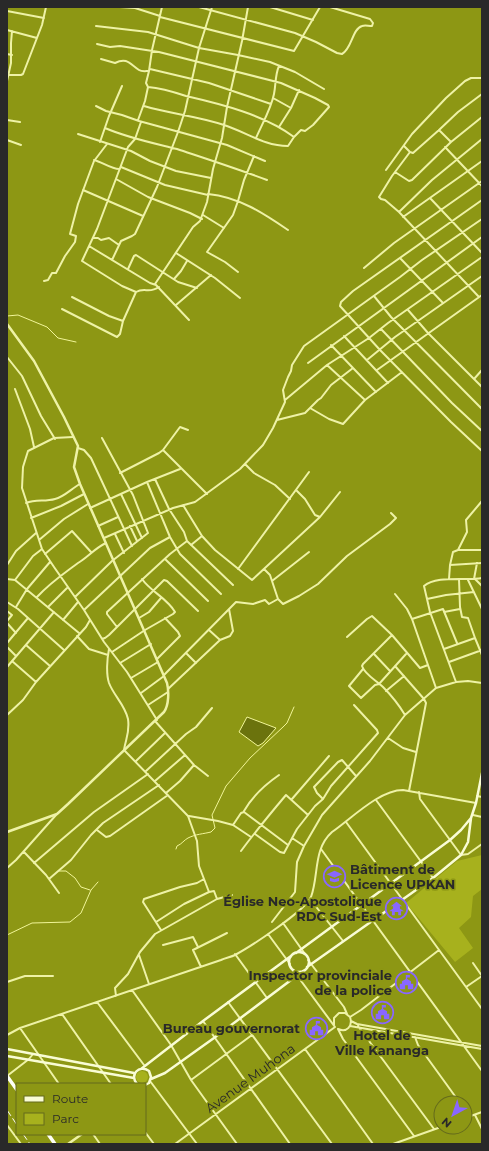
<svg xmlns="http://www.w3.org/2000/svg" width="489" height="1151" font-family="Montserrat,sans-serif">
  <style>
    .green { fill: #a7b11d }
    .water { fill: #6b730d; stroke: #f1f598 }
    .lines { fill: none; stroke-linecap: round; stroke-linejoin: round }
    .stream { stroke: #f1f598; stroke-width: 1 }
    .minor { stroke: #eef2a6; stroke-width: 2 }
    .tertiary { stroke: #eef2a6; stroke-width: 2.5 }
    .secondary { stroke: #f9fcd5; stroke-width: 2.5 }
    .trunk { stroke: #fefff8; stroke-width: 3.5 }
    .rail { stroke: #fff; stroke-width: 1; stroke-dasharray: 7 3; stroke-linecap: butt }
    .labels { text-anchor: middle; stroke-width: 3; stroke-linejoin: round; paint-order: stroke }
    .poi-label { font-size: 13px; font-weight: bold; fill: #292929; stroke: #8d9714; text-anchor: end }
    .street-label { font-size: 13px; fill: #292929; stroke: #8d9714 }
  </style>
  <rect width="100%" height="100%" fill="#8d9714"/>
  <path class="green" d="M482,855V889L473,896L471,917L459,928L473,948L455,962L406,903L457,861Z
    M136 1077a6 6 0 1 1 12 0a6 6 0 1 1-12 0Z"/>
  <path class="water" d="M247,717L276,728L263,743L258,746L239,732Z"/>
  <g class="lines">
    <path class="stream" d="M7,316L18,315L47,327L58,338L76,342
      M176,849L177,846C182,844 184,840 188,838C196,834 203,834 211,832L215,828L212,815L226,786L250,758L283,727L287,723L294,707
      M59,871H66L75,878L81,887L90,890
      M7,935L32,923L70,922L81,913L91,890L98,882"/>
    <path class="minor" d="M120,7L135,8L160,16
      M199,7L295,33L316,42L337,53L342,54C352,49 352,29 362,26C365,25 368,26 372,26L373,23L370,19L330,7
      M270,7L313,20
      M7,11L44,18
      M160,17L294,51L320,7
      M96,26L148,32L199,48L238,55L270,62L295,72L324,89
      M7,30L37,38
      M97,44L110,47L120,46L159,52L281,83L315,98L328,105L329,107L313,125L305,131L301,130L294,137
      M7,54L12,55
      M101,59L115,63C127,57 130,64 139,70C142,72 146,71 149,71
      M150,69L209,83L271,104
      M7,75H21L23,74L42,25L46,7
      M7,81L11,63V43L12,31
      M273,98L291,108
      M96,106L106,111L122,115L139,121L227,145L265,161
      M144,106C171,114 198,116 224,125C246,132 264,146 288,146L294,137C265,115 221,104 186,96C174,92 161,88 148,87
      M7,120L20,122
      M138,120L145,101L148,87L146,83L149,71L152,50L162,7
      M279,127L291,108L299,90
      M105,128C128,138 153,143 177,149C207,159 238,169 267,180
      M78,134L131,151L150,161L176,171L211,178
      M256,138C262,124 271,109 274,94C276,84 275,75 279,66
      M7,140L21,145
      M100,142L109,116L122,86
      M451,142L439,130L458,112L482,94
      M404,146L410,152
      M445,147L482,186
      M94,160C102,162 113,170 120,169
      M121,167L165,185L208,195
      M386,170L412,134L446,98L465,81L471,78H481
      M395,172L409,181L412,180L451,142L482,117
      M116,179L148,197L190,213L202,219
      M83,190L143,216
      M208,194C239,197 263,213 288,230
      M430,198L482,253
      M482,200L353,291L341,302L340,306L380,350L451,422L482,451
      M399,212L385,200L381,199L379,197L392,176L410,152L413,153L439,130
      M203,215L224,228
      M403,217L482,161
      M93,238H98L101,240L109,238L119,245
      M89,246L150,283L156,285L189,320
      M176,253L215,278L240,298
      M400,258L443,303
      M112,260L121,241L132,236L135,234L157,187L178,132L185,111L199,48L212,7
      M364,268L394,243L482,181
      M128,269L134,256L136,255L178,282L197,288
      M238,272L225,262L207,252L233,215L238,201L244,180L254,156
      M174,279L181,271L187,261
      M44,281L48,280L52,273H56L65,256L75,242L76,236L70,234L78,204L94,161L107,144
      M155,284L193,227L200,221L207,202L213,169L222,138L227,107L242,41L248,7
      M136,292L122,286L82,261L97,229L128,147L135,139L141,122
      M374,296L391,317L482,409
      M72,297L109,316L123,321
      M479,297L399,212L432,180L482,139
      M176,305L211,275
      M62,309L117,337L120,334L123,321L136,292C145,287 149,294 159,287
      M408,310L428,333L482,387
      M381,329L452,403L482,431
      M344,336L388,383
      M331,345L376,392
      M7,357L22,376L41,416L55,439
      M367,360L395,337L482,276
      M308,363L482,237
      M327,365L365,400
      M377,370L482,295
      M474,379L482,370
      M15,389L30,429L34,447
      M285,400L327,365L369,338L388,323L482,257
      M310,408L329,419L343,424L365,400L402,372
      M277,420L305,413L318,400L321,398L331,385L353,368
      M188,430L180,427L163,450L207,494
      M73,437L54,438L28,451L23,467L22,488L42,549L54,567L84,610L104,642L127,672L157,720
      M78,448L84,450L91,458L132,546
      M245,464L254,473L275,485L290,499
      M120,473L159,453L163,450
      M155,479L169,509L184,532L187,541L233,585
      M147,482L170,537L180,554L221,594
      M296,490L305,499L315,515L320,517
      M121,494L142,538
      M26,503C36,499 45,502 55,499C64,497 71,489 80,484
      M183,505L202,536L215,550L252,580L320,517L340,492
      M90,508L147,482L180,469
      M31,518L61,506L84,494
      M98,526L118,517
      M130,526L137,541
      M115,534L124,553
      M104,538L173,508L195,502L240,469L263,445L273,428L285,402L283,390L288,377L291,371L292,365L304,346L400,277L422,260L482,219
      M39,540L64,519L88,504
      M191,545L202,536
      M458,550L467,532L466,520L482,501
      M45,554L72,531L91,552
      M165,559L208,601
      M7,565L16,551L36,533
      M450,565L482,563
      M238,569L309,472
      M264,569L270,575L278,599
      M7,579L15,580L79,633
      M449,579L450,565L453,552L458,550H482
      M459,579L460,607L462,617L468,618L475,638
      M474,579L477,563
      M475,579L482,586
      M15,580L33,556L42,549
      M468,580L482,609
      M272,581L309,552
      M395,594L407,609L412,619L436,688
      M37,597C51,582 62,575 78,563C88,557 95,548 106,543
      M75,597L112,561L148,533L133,495L102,438
      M427,599L446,595L474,592
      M7,602L18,609L64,650
      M16,607L27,589L50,562
      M48,607L67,588
      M84,610L150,548L170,537
      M7,611L12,615L7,621
      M444,612L460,609
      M139,618L149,612L161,598
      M412,619L443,609L457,643
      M63,620L78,602
      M7,623L16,633
      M117,627L107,614V612L170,554L187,541
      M209,630L220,640
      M392,635L363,664L362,666C365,675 376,680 383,687C391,695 399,705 405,715
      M77,636L89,649L108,655
      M347,637L367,619L372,616L392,635L420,668L428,665
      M102,639L105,638L109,635L164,580L167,581L198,611
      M7,643L28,618
      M26,645L50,666
      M7,647L16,656
      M109,649C107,659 106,674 109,683C114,696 125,705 128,719C130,732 126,738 124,750L188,816L197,841L199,866L209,892L214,891L217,899
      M444,649L475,638L482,655
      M112,652L145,630L173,614L175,612C167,598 151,592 142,579
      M186,653L196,663
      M374,654L390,671
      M157,659L180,636L178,632L165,618
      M12,661L36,682
      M449,662L482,650
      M120,663L151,644
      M395,666L424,699L426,703L409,791
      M7,667L54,612
      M363,669L349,686L361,698L375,685L379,684L406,654
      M164,675L236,602L253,604L265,600L269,604L278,599L283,604L299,596L318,584L347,556L390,524L396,518L391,513
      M131,678L158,662
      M456,682L430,612L424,586C436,575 466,581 482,578
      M168,689L220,640L230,636L233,631L229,609
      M386,691L404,676
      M141,693L164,676
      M148,705L168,692
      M7,715L23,700L36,682L86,627L90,620
      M155,721L194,765L208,776
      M388,738L403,748L416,752
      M136,761L165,733
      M146,771L186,734L196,727L212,708
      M155,781L185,755
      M419,792L420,799L461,855L468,854L482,844
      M166,793L180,781L194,765
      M477,796L482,797
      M292,799L329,756
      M323,799L317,793L314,787L338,762L342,760L356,776
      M376,800L433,878
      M244,811C252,797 266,784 279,775
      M473,815L482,817
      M189,816L218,821L233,825L251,837
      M346,822L482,1009
      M233,825L241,813L244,812L288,845
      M97,830L106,837L110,836L168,795
      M255,834L280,852L284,853L297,829L308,815L315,806L323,799L331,786L378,733L377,730L354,705
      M292,838L304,846
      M321,849L482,1071
      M241,851C255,832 270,814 286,795L308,815
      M24,852L46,875L59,893
      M34,863L94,812L148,774
      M7,868L16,860L56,815
      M49,879L71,860L91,835L103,823L159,785
      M310,899L343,941
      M156,922L184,904L209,892
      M272,922L295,892L297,862L304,846L322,815L370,761L405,715L436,688L456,682L468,681L482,683
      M283,923L305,954
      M161,930L143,902L144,899L180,887L197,883L204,879
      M268,934L290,964
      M163,945L193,937L198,947
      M235,954L267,998
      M139,955L149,984
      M308,960L344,1007L347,1014
      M473,963L482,976
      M201,967L193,950L227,933
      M293,970L335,1027
      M7,982L25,976H53
      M466,987L482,976
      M132,990L171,1045L191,1080L237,1144
      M116,996L115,988L128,974L140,952L155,934L217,899L232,895
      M97,1002L144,1065
      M228,1002L332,1144
      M62,1014L111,1084
      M350,1017L361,1010L439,950
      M203,1021L290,1144
      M351,1021L357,1024L482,1046
      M334,1025V1018L339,1013H345L350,1017C353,1026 347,1033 338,1029
      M350,1026L482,1049
      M358,1026L434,1129
      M20,1028L59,1084
      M338,1029L343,1039L414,1136
      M7,1035L20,1028L221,960C225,958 231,957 235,955C250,947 305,911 311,897C319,875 313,849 332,832C351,819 379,790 403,790L476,803
      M415,1037L418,1045L460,1103
      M305,1049L373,1144
      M7,1076L29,1059L33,1054
      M191,1080L252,1035
      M150,1081L197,1144
      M465,1110L470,1117
      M475,1115L482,1129
      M465,1118L482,1112
      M7,1125L21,1144
      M145,1132L154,1144
      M93,1134L100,1144
      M175,1144L335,1027
      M393,1144L441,1127"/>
    <path class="tertiary" d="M7,324L34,361L64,417L78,446L74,467L80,484L167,683C169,691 169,705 164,712L68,804L57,814L7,832
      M68,1144L82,1134"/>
    <path class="secondary" d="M289 962a10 10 0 1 1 20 0a10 10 0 1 1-20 0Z
      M296,953L450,840L461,830L471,818
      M307,967L433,878L461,855L468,842L471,818L476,803L482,773
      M7,1049L134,1073
      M7,1056L134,1078
      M141,1069L203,1021L291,956
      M151,1079L165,1073L214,1038L303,971
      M137,1084C129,1075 139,1064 149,1071L151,1077L149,1083L145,1085"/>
    <path class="trunk" d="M7,1076L17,1090
      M48,1134L55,1144"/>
    <path class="rail" d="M7,1110L17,1125
      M23,1134L30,1144"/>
  </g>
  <defs>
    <symbol id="university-ring" viewBox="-11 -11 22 22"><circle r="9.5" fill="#8d9714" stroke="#8967ff" stroke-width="1.5"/><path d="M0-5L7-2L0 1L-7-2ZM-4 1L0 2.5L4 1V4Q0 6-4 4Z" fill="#8967ff"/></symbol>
    <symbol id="temple-ring" viewBox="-11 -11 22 22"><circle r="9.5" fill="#8d9714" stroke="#8967ff" stroke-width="1.5"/><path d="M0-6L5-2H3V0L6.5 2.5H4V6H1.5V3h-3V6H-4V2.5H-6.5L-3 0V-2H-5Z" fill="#8967ff"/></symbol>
    <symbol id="civic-ring" viewBox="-11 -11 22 22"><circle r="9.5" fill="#8d9714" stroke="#8967ff" stroke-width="1.5"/><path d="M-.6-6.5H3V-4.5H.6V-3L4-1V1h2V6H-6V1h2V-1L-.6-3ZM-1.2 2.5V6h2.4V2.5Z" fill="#8967ff"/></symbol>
  </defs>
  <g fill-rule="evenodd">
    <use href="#university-ring" x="322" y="864" width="25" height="25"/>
    <use href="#temple-ring" x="384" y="896" width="25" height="25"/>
    <use href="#civic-ring" x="394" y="970" width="25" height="25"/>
    <use href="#civic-ring" x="370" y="1000" width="25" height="25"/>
    <use href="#civic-ring" x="304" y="1016" width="25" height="25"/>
  </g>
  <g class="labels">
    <g class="poi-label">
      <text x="350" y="874" text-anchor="start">Bâtiment de<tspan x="350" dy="15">Licence UPKAN</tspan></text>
      <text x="382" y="906">Église Neo-Apostolique<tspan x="382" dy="15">RDC Sud-Est</tspan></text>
      <text x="392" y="980">Inspector provinciale<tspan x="392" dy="15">de la police</tspan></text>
      <text x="300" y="1033">Bureau gouvernorat</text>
      <text x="382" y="1040" text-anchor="middle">Hotel de<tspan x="382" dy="15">Ville Kananga</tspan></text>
    </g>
    <g class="street-label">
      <text transform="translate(250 1078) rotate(-36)" y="5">Avenue Muhona</text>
    </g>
  </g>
  <rect width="489" height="1151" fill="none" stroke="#292929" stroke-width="16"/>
  <rect x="16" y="1083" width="130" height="52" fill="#8d9714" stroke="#656b1c"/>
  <rect x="24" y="1096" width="20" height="6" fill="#f9fcd5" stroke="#656b1c"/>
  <text x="52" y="1103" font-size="12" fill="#292929">Route</text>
  <rect x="24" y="1113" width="20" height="12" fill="#a7b11d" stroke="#656b1c"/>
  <text x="52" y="1123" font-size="12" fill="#292929">Parc</text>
  <g transform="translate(453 1115) rotate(220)"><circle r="19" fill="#8d9714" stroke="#656b1c"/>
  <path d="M0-3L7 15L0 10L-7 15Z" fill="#8967ff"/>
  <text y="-6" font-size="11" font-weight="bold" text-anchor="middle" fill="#292929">N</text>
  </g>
</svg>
